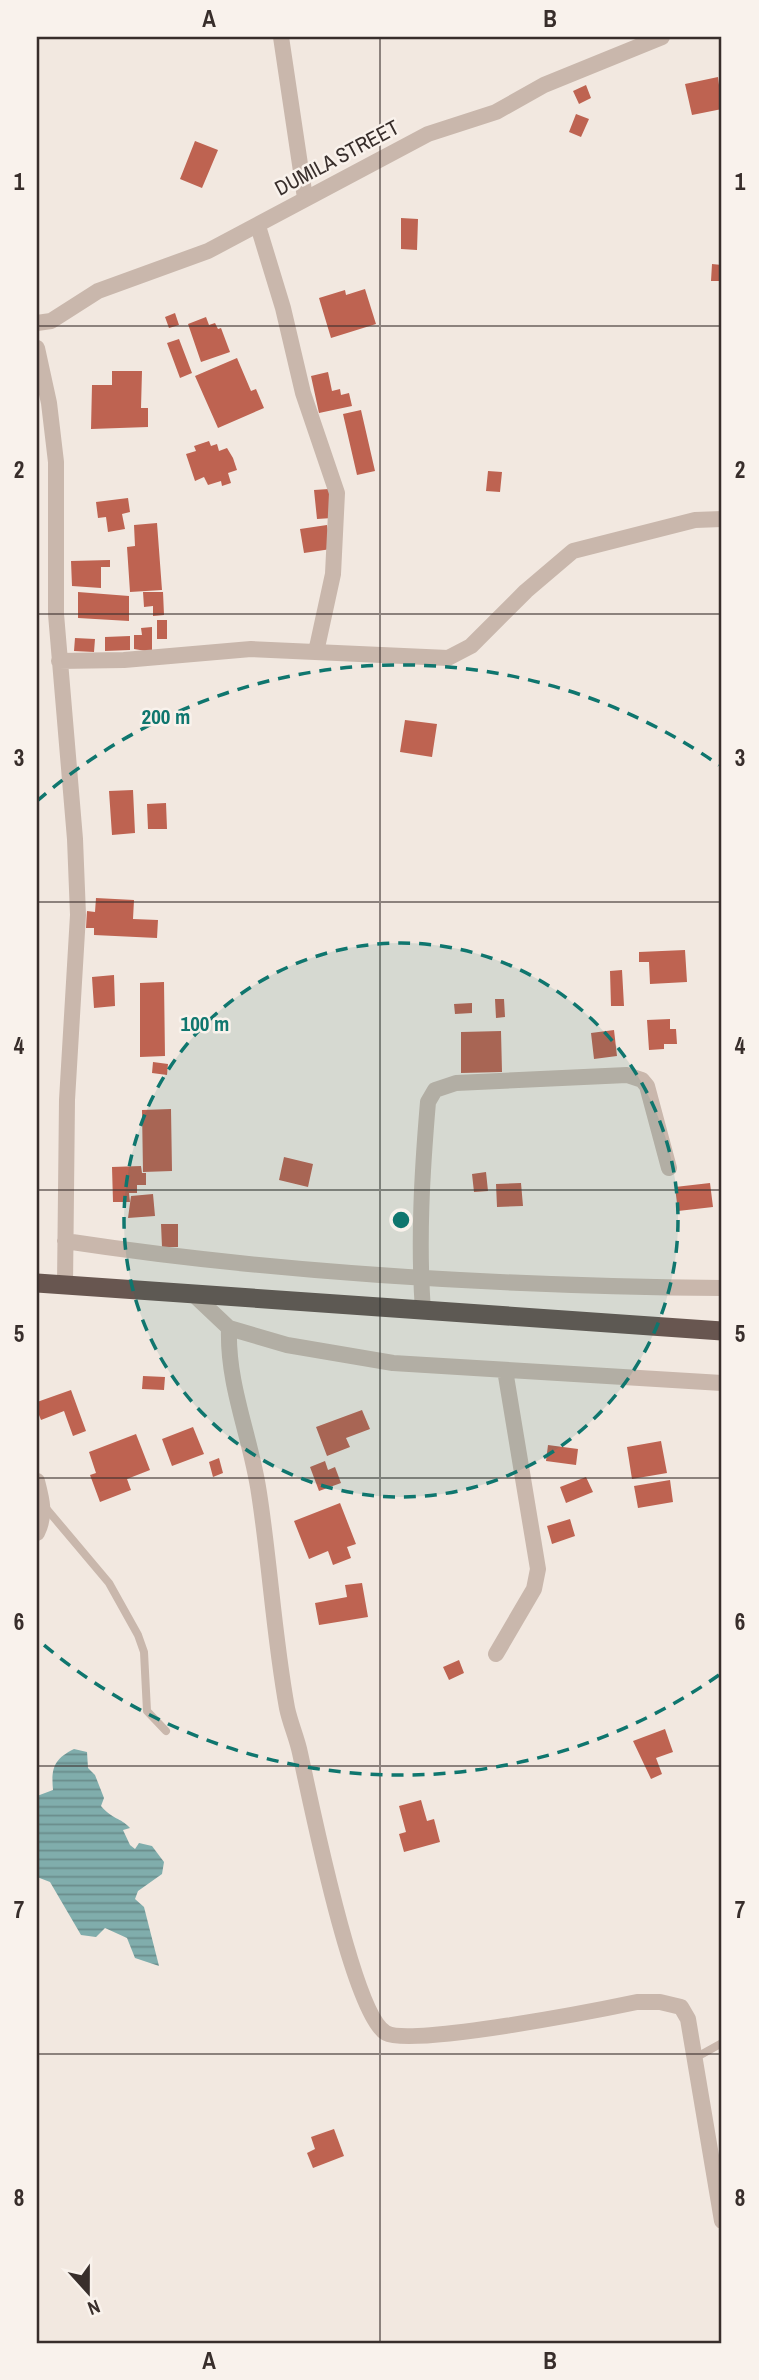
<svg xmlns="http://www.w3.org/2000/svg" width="759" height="2380" font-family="'Archivo Narrow',sans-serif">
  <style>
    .water { fill: url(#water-rules) }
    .building { fill: #be6351 }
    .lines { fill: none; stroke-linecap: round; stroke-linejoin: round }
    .service { stroke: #c9b7ac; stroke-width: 8 }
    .minor { stroke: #c9b7ac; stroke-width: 16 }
    .trunk { stroke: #685650; stroke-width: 19 }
    .grid { fill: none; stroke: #382e2b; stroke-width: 2; stroke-opacity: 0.55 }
    .ring { fill: none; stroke: #0f766e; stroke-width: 3.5; stroke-dasharray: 12 9 }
    .labels { text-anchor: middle; stroke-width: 5; stroke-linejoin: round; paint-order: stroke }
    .street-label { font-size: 21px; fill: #382e2b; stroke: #f9f2ec }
    .centre { fill: #0f766e; stroke: #f9f2ec; stroke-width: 3.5 }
    .ring-label { font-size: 21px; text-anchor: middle; font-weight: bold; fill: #0f766e; stroke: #f9f2ec; stroke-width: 5; stroke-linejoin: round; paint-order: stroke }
    .neatline { fill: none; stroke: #382e2b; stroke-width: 2.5 }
    .grid-label { font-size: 23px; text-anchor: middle; font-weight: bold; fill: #382e2b }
  </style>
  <defs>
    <pattern id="water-rules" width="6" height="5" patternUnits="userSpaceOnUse" patternTransform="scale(1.75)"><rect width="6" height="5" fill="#80adac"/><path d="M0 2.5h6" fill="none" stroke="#6a8d8c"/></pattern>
  </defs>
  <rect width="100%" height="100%" fill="#f2e8e0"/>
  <path class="water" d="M74,1749L87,1752L88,1768L95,1775L104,1798L101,1806C113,1820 120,1817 130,1828L123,1830L130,1845L135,1849L139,1843L152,1846L164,1862L162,1874L138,1891L135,1899L144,1907L159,1966L135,1958L127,1938L105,1928L96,1937L81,1935L50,1882L37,1877V1796L53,1790C51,1768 54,1759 74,1749Z"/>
  <path class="building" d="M718,77L722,109L692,115L685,84Z
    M586,85L591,98L579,104L573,91Z
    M576,114L589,119L581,137L569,132Z
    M195,141L218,150L202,188L180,179Z
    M401,218L418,219L417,250L401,249Z
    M712,264L722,265V281H711Z
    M365,289L376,324L331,338L319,298L345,290L346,295Z
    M175,313L179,325L169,328L165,317Z
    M206,317L209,325L215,323L218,329L221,328L230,352L201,362L188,324Z
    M179,339L192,373L180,378L167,343Z
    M237,358L251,391L256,389L264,408L218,428L195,376Z
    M112,371H142L141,408H148V427L91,429L92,385H112Z
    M328,372L332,391L340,389L341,395L349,393L352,406L319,413L311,376Z
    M361,410L375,471L357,475L343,414Z
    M209,441L211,446L217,444L219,451L227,448L233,458L237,470L228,473L231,483L222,486L221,481L208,485L204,477L195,481L186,454L196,451L194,446Z
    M488,471L502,472L500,492L486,491Z
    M329,489L332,518L317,519L314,490Z
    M128,498L130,512L122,514L125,529L108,532L106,517L98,518L96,502Z
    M157,523L162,590L130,592L127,547L135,546L134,525Z
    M327,525L331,549L304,553L300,529Z
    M110,560V567H101V588L72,586L71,561Z
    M78,592L129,596V621L78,618Z
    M143,592H163L164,615L153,616V606L144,607Z
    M157,620H167V639H157Z
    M152,627V652L134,649V635H142L141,628Z
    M130,636V650L105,651V637Z
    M75,638L95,639L94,652L74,651Z
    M405,720L437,724L432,757L400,752Z
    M133,790L135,833L112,835L109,791Z
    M166,803L167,829H148L147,804Z
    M96,898L134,900L133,919L158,920L157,938L94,935V928H86L87,911L95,912Z
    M685,950L687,982L650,984L649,962H639V952Z
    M622,970L624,1006H611L610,971Z
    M114,975L115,1006L94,1008L92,977Z
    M164,982L165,1056L140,1057V983Z
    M495,999H504L505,1017L496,1018Z
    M472,1003V1013L455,1014L454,1004Z
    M670,1019V1029H676L677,1044H664V1049L649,1050L647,1020Z
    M614,1030L617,1056L594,1059L591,1033Z
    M501,1031L502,1072L461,1073V1032Z
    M153,1062L168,1064L167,1075L152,1073Z
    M171,1109L172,1171L143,1172L142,1110Z
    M284,1157L313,1164L308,1187L279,1180Z
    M141,1166L142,1173H146V1185H137V1193H129L130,1202H113L112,1167Z
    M486,1172L488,1191L474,1192L472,1174Z
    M521,1183L523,1206L497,1207L496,1184Z
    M710,1183L713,1207L678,1211L675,1187Z
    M153,1194L155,1216L128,1218L131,1196Z
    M161,1224H178V1247H162Z
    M143,1376L165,1377L164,1390L142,1389Z
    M71,1390L86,1431L73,1436L64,1411L41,1420L37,1410V1402Z
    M362,1410L370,1429L346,1438L350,1447L327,1456L316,1427Z
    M193,1427L204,1454L172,1466L162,1439Z
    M136,1434L150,1470L127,1479L131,1490L100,1502L90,1475L96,1473L89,1452Z
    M661,1441L667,1473L632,1479L627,1447Z
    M548,1445L578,1449L576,1465L546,1461Z
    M219,1458L223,1473L213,1477L209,1462Z
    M325,1461L328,1470L335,1467L341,1483L319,1491L310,1467Z
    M586,1477L593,1492L566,1503L560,1487Z
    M670,1480L673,1502L638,1508L634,1486Z
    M340,1503L356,1544L347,1547L351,1558L333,1565L328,1551L309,1559L294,1521Z
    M570,1519L575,1536L552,1544L547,1526Z
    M362,1583L368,1617L319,1625L315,1603L347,1597L345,1585Z
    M459,1660L464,1673L449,1680L443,1667Z
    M665,1729L673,1752L656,1758L662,1774L651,1779L633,1741Z
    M421,1800L427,1821L434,1819L440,1842L404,1852L399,1834L406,1832L399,1806Z
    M334,2129L344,2156L313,2168L307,2153L315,2149L311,2137Z"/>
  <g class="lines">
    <path class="service" d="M45,1507L109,1583L138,1635L144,1652L147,1711L166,1731
      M695,2058L722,2043"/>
    <path class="minor" d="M281,37L305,198
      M258,226L283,308L303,393L337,493L333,574L316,652
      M37,323L51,321L98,291L208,251L428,134L496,112L544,85L662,37
      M37,348L49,403L56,462V614L75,839L78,915L67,1100L65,1285
      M59,661L124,660L251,649L448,658L471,646L526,591L573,551L695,520L722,519
      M65,1241C282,1274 503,1286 722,1288
      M193,1294L229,1328L287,1345L393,1363L722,1383
      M423,1311C418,1241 422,1172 428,1102L435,1090L456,1083L627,1075L642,1080L647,1086L669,1168
      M229,1328C227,1386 251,1437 259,1493C270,1564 274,1637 287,1708C290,1723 297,1738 300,1753C310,1798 353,2015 386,2033C411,2047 599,2010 637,2002H660L681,2007L688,2019L722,2221
      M37,1481C42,1500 46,1515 37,1533
      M496,1654L534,1589L538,1569L505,1370"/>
    <path class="trunk" d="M37,1283L722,1331"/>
  </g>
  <path class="grid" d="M380,37V2343M37,326H722M37,614H722M37,902H722M37,1190H722M37,1478H722M37,1766H722M37,2054H722"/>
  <circle cx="401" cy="1220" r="277" fill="#0f766e" fill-opacity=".12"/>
  <g class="ring">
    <circle cx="401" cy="1220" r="277"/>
    <path d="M719 1675A555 555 0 0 1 37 1639M37 801A555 555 0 0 1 719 765"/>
  </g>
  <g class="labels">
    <g class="street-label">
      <text transform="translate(337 158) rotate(-28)" y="7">DUMILA STREET</text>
    </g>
  </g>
  <circle cx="401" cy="1220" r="10" class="centre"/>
  <g class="ring-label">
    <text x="166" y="724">200 m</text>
    <text x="205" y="1031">100 m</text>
  </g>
  <rect width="759" height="2380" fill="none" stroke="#f9f2ec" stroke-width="77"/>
  <g transform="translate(88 2292) rotate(159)" stroke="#f9f2ec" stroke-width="5" paint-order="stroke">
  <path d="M0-5L12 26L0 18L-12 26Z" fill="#382e2b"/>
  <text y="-10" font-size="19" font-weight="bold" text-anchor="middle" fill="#382e2b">N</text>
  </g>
  <rect x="38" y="38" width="682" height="2304" class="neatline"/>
  <g class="grid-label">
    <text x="209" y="27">A</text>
    <text x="550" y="27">B</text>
    <text x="19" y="190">1</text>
    <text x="740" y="190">1</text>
    <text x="19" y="478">2</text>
    <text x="740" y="478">2</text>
    <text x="19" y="766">3</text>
    <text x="740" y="766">3</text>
    <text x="19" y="1054">4</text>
    <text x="740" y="1054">4</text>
    <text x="19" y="1342">5</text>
    <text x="740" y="1342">5</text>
    <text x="19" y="1630">6</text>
    <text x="740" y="1630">6</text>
    <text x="19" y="1918">7</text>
    <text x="740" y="1918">7</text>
    <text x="19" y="2206">8</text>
    <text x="740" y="2206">8</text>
    <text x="209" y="2369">A</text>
    <text x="550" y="2369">B</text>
  </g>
</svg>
